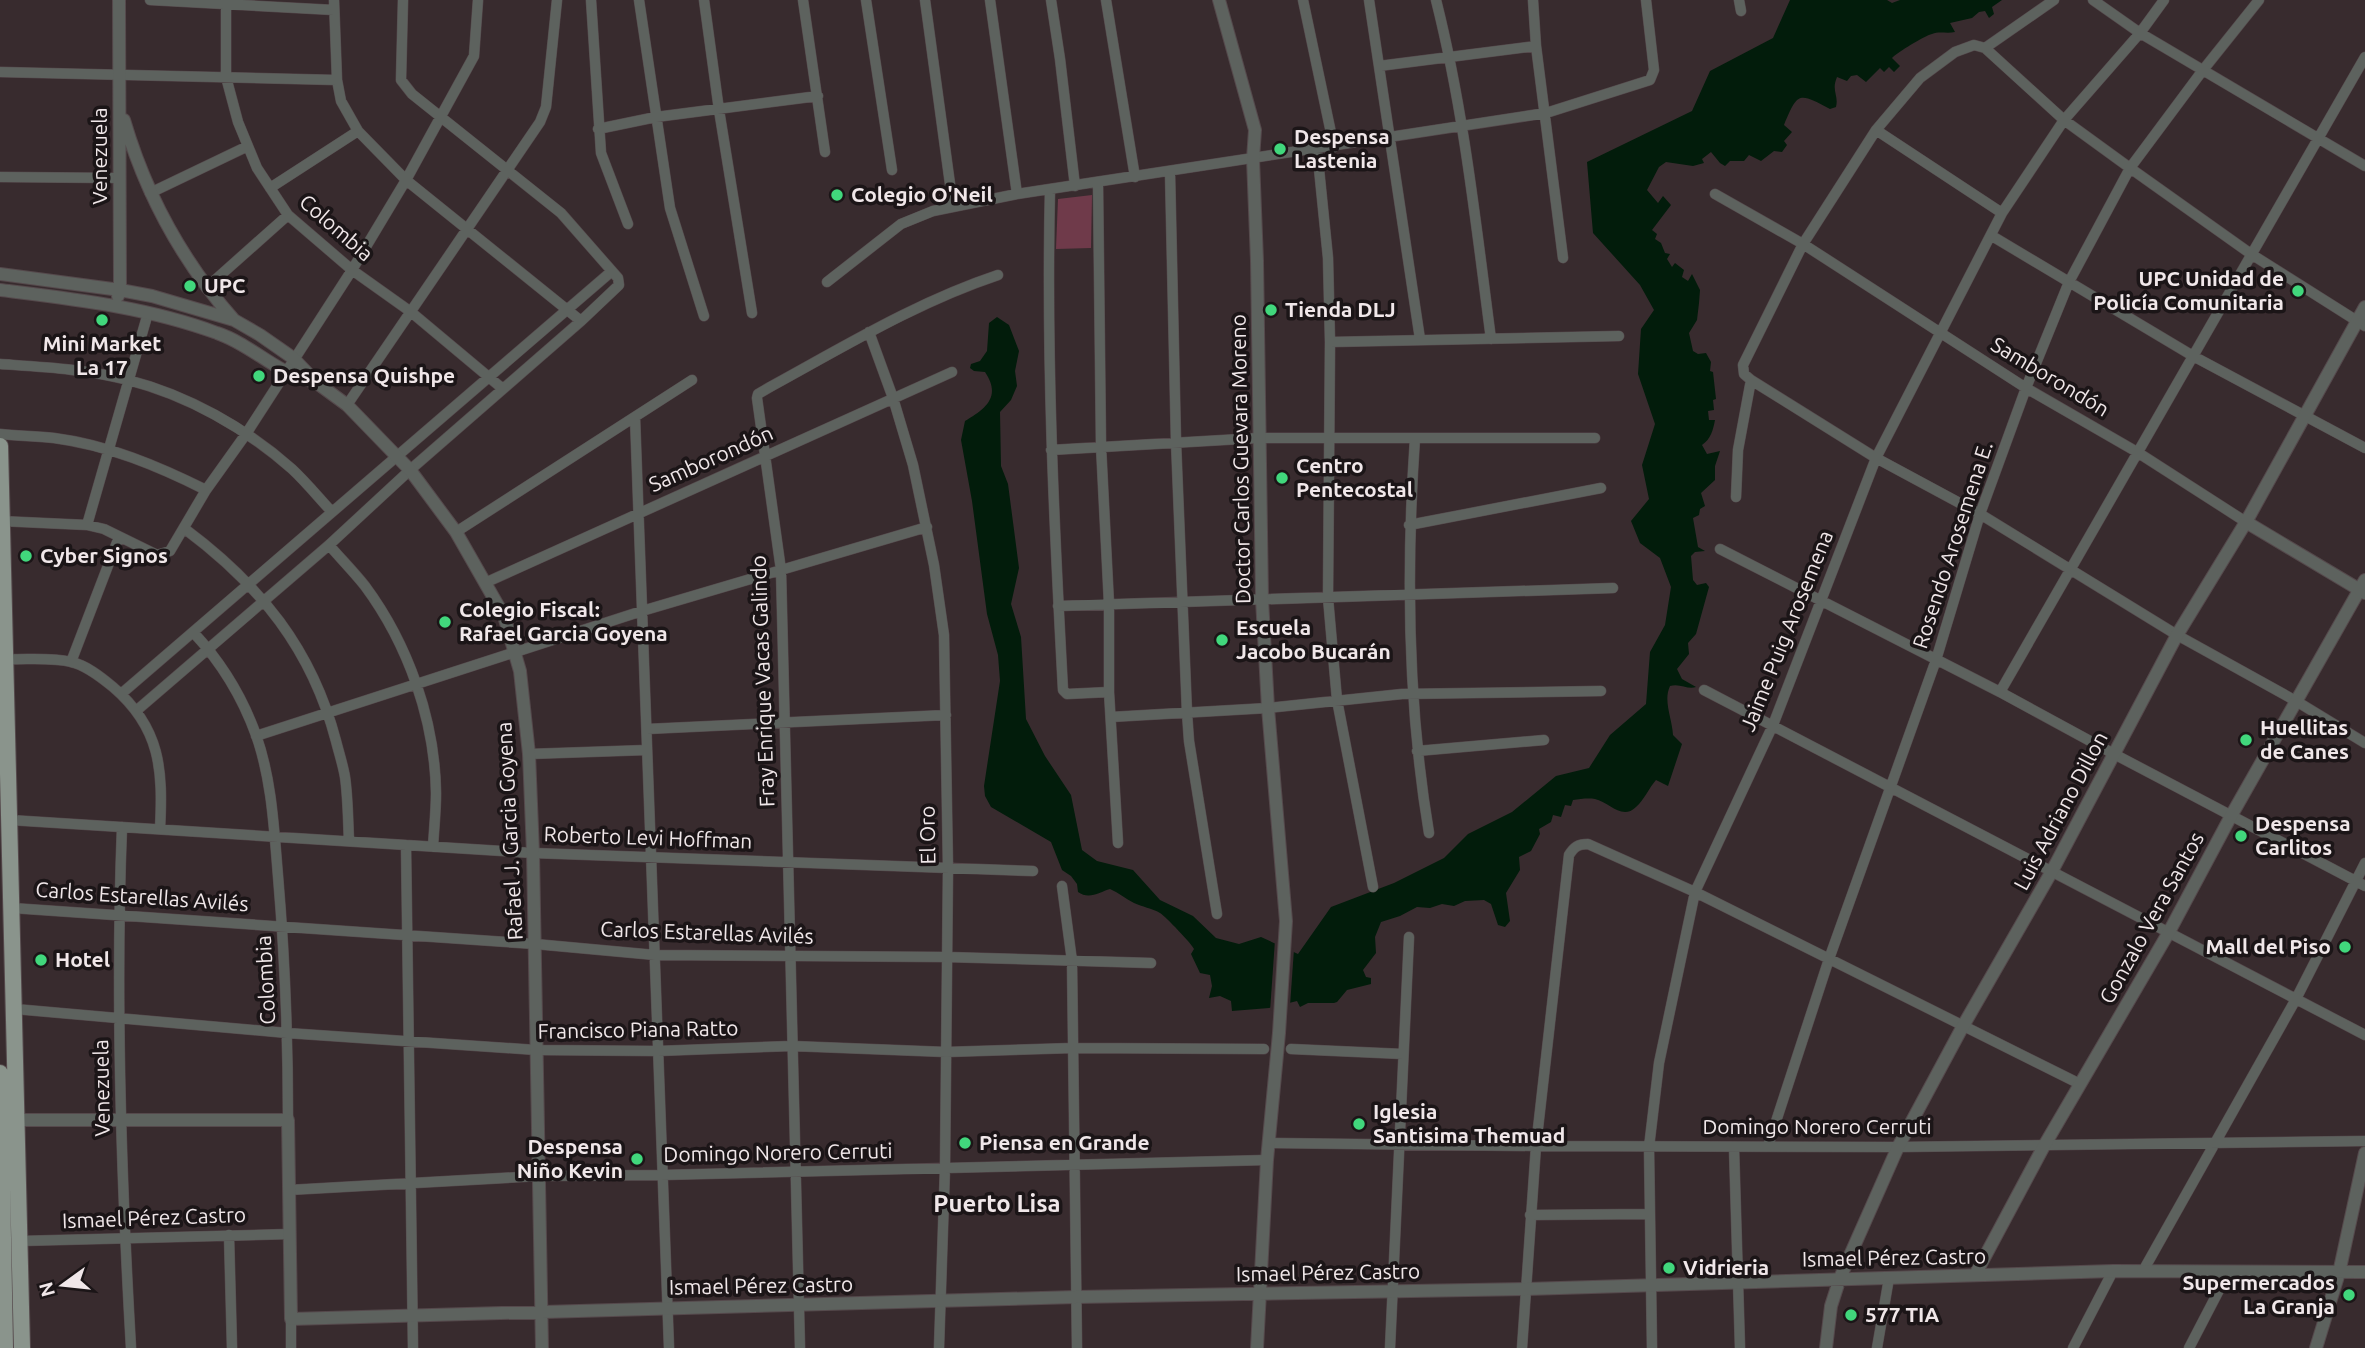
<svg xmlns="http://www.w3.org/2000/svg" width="2365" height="1348" font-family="Ubuntu,sans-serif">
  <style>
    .green { fill: #6f3a4a }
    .water { fill: #021c0b }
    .pier { fill: #382b2e }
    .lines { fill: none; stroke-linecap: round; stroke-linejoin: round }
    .minor-casing { stroke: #55494c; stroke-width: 11 }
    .tertiary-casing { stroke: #55494c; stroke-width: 14 }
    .primary-casing { stroke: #55494c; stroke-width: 18 }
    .minor { stroke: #5d625e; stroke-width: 10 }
    .tertiary { stroke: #5d625e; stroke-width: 12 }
    .primary { stroke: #8a948c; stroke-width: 16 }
    .poi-dot { fill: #41d77c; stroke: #1b1517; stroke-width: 2.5 }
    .labels { text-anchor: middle; stroke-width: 7; stroke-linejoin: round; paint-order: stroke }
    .poi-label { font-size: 21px; font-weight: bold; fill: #f0e7e9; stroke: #1b1517; text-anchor: start }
    .street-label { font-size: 21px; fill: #f0e7e9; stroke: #1b1517 }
    .quarter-label { font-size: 24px; font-weight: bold; fill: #f0e7e9; stroke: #1b1517 }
  </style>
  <rect width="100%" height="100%" fill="#382b2e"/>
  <path class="green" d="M1092,195L1091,248L1056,249L1058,199Z"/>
  <path class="water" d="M1790,0H1887L1892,3L1900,0H2002L1992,7L1994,14L1989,18L1985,11L1979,12L1972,18L1950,23L1955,32C1947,34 1939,31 1932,34C1924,36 1898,52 1892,58L1900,66L1894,72L1889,67L1884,72L1880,68L1866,82L1857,75L1851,76L1847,81L1837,77C1831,91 1839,95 1836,107L1830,109C1799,93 1798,91 1784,125L1792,132L1784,141L1787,145L1782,152L1774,151L1761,161L1749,155L1744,161H1730L1725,166L1720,163L1711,152L1702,159L1704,163L1693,166L1666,162L1659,167L1647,190L1658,203L1663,196L1671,205L1652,230L1657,234L1655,239L1661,243L1665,253L1670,254L1667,259L1672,267L1675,263L1684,270L1682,277L1688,281L1692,274L1700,290L1699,303L1697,320L1689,333L1693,351L1698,354L1706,353L1711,362L1710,371L1713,372L1716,399L1713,400L1714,410L1708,411L1709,420H1715C1713,430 1711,439 1702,445L1707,454L1720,451L1715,466V480L1701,493L1705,506L1700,509L1699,515L1693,518L1698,547L1705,551L1695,552L1691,556L1693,580L1697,585L1706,583L1709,587L1696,634L1688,643L1689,654L1677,669L1682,679L1696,687C1688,690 1680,683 1670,686C1663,701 1672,718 1673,735L1682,744L1668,786L1656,780C1649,788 1644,800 1636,807C1622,821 1609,802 1595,799C1588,798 1580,799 1573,800L1571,806L1565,805L1561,817L1553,815L1551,822L1539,829L1540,834L1531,851L1519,857L1520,870L1506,893L1510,921L1505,927L1498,925L1491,904L1484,900L1465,901L1454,906L1442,904L1430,908L1417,907L1400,916L1381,922L1375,937L1376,953L1363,970L1366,977L1371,978V984L1347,990L1337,1002L1334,1003H1308L1300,1007L1297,1001L1269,1008L1232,1011L1231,1001L1220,996L1209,998L1212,986L1210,975L1200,973L1191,954L1194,949C1193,945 1165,916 1160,913C1152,908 1142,907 1134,903C1126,899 1119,893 1110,889C1100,892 1089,900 1078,892L1077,884L1071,876L1062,870L1051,842L991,807L985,796L984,786L1000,681L998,655L987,614L972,501L961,440L965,421C985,409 1002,397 985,372L974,371L970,368L971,364L980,361L987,351L989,323L997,317L1009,325L1019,351L1015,371L1017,386L1011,400L1000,412L1001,466L1008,484L1019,568L1011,604L1021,637L1026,719L1045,756L1071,795L1082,850L1097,861L1133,870L1160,900L1193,916L1216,938L1239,944L1261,937L1298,954L1331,907L1394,883L1444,858L1468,834L1512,812L1556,776L1589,768L1610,735L1646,704L1650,652L1665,625L1671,587L1660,558L1640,543L1631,521L1649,499L1642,465L1655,424L1638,374L1641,329L1654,310L1640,285L1593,233L1587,162L1692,111L1710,71L1773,38Z"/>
  <path class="pier" d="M1275,940L1294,949L1290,1006L1270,1011Z"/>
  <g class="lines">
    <defs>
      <path id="minor" d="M150,0L334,10
        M226,0V77L238,122L257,168L288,215L352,270L411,312L503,389
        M334,0L337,80L341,101L358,131L406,180L581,321
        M591,0L601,153L628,224
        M639,0L670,208L704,316
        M704,0L719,110L752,313
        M803,0L825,152
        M866,0L892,170
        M925,0L953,206
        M990,0L1017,194
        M1051,0L1060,59L1075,186
        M1106,0L1135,177
        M1303,0L1334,147
        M1369,0L1420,339
        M1436,0C1464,111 1476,225 1491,339
        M1533,0L1536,46L1563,258
        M1739,0L1741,11
        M2054,0L1985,48L1974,45L1955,52L1920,78L1876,130L1803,244L1743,365L1744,374L1751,380L1876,458L1980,514L2177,635L2296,701L2365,743
        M2093,0L2140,33L2365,166
        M1985,48L2064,120L2130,168L2251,254L2365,326
        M1379,66L1536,46
        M0,72L337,80
        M598,129L656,117L818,96
        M1876,130L2002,213
        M1317,149L1328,258L1330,342L1328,598L1337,700L1373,887
        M1170,172L1176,442L1187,713L1189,741L1217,914
        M0,177L120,178
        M1098,183L1101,446L1109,604V692L1118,843
        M270,188L358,131
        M1050,189C1046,357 1054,523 1063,690L1067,694L1109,692
        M150,193L246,147
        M1715,194L1803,244L2026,388L2137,452L2246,522
        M1992,236L2193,356L2365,448
        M827,282L901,224L933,211L1017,194L1546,113L1650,80L1654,70L1646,0
        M206,288L288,215
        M869,332L893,398L913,465L934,565L944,635L948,868L945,1168L939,1348
        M1330,342L1619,336
        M0,364C43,367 86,369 128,380C187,395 246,428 292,469C306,482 319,498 332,512
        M347,405L540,122L546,107L557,0
        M635,417L669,1348
        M0,434C18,436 36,436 54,438C108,445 158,466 206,490
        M1415,438C1406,570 1407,702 1429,833
        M1051,450L1258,438H1595
        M1736,497L1738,450L1751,380
        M0,521L87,525L104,529L157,555L170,551L206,490L246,434L352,270L406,180L474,56L478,0
        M87,525L148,313
        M1409,525L1601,488
        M185,529C260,585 312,649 336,741C339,753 343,765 345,777C348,798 348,820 349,841
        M456,532L692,380
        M329,545C341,559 354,572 365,586C408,644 435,720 436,793C436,811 434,829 433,847
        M1720,549L2000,692L2114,754L2365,886
        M487,582L952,372
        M1058,606L1613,588
        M193,632C221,662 242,696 256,735C272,780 274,829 278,876C285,958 288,1039 288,1120
        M6,659C26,660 51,657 71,662C86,665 101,677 113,687C161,728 163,770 160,829
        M71,662L119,537
        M1704,690L2365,1035
        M2000,692L2365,57
        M121,694L612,271
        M136,711L329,545L410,470L581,321L619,285L618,278L561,213L412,94L401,80L403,0
        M1111,717L1268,708L1402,694L1601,691
        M647,729L946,715
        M256,736L642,611L927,527
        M1417,751L1544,740
        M529,754L647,750
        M10,820L533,853L1033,871
        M122,827C115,1000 121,1175 131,1348
        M406,845L413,1348
        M1062,886L1072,961L1077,1348
        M12,908L535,944L655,955L946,957L1151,963
        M15,1009L287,1033L536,1050L658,1051L792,1046L946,1052L1073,1048L1264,1049
        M1291,1049L1403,1054
        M1269,1143L1536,1146L1898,1147L2365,1141
        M1768,1146L1829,959L1936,660L1980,514L2026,388L2069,282L2130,168L2203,70L2259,0
        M1734,1147L1740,1348
        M289,1190L539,1176L662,1175L1267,1160
        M1530,1215L1648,1214
        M229,1235L232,1348
        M20,1241L290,1234
        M2143,1271L2296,999L2365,863
        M291,1319V1348
        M800,1348L781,570L757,398L758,394L770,387C845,346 917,302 998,275
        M1390,1348L1409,937
        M1522,1348L1536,1146L1569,855C1574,847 1578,844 1588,844L1695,892L2080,1084
        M1652,1348L1649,1147L1659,1063L1695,892L1773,725L1876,458L2002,213L2064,120L2140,33L2164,0
        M1877,1348L1889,1278
        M2073,1348L2113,1271
        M2189,1348L2229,1271"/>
      <path id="tertiary" d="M1219,0L1255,130L1253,159L1257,261L1262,599L1268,708L1286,921L1279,1033L1267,1160L1257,1348
        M124,120C146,195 182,261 234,320
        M0,274L120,290L152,296L234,320L260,335L293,358L317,383L347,405L410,470L456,532L504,616L520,671L529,754L533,853L542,1348
        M0,290C73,299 147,307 217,333C241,341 261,358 283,370C292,375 304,378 313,382
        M118,296L120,290L119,0
        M2246,522L2365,593
        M8,1120H288L291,1319L1076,1297L1527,1289L2113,1271L2365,1272
        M1975,1275L2044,1146L2169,932L2231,816L2365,580
        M1826,1348L1831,1306L1840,1278L1898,1147L1963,1026L2052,871L2177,635L2246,522L2365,307
        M2316,1348L2339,1273L2365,1153"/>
      <path id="primary" d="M0,446L22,1348
        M0,1073L5,1348"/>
    </defs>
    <use href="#minor" class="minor-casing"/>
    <use href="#tertiary" class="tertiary-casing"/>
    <use href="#primary" class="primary-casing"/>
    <use href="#minor" class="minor"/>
    <use href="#tertiary" class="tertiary"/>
    <use href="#primary" class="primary"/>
  </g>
  <g class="poi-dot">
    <circle cx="1280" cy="149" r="7"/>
    <circle cx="837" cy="195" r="7"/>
    <circle cx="190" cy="286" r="7"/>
    <circle cx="2298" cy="291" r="7"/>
    <circle cx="1271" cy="310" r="7"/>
    <circle cx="102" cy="320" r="7"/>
    <circle cx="259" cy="376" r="7"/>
    <circle cx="1282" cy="478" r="7"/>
    <circle cx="26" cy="556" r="7"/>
    <circle cx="445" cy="622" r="7"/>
    <circle cx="1222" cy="640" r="7"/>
    <circle cx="2246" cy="740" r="7"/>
    <circle cx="2241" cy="836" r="7"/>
    <circle cx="2345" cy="947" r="7"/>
    <circle cx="41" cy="960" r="7"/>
    <circle cx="1359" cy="1124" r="7"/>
    <circle cx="965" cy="1143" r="7"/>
    <circle cx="637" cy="1159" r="7"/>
    <circle cx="1669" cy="1268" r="7"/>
    <circle cx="2349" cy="1295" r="7"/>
    <circle cx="1851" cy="1315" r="7"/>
  </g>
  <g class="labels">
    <g class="poi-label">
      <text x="1294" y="144">Despensa<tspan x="1294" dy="24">Lastenia</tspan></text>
      <text x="851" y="202">Colegio O'Neil</text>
      <text x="2284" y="286" text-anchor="end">UPC Unidad de<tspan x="2284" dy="24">Policía Comunitaria</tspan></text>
      <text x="204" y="293">UPC</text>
      <text x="1285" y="317">Tienda DLJ</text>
      <text x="102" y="351" text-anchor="middle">Mini Market<tspan x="102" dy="24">La 17</tspan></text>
      <text x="273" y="383">Despensa Quishpe</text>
      <text x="1296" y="473">Centro<tspan x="1296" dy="24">Pentecostal</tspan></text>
      <text x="40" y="563">Cyber Signos</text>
      <text x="459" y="617">Colegio Fiscal:<tspan x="459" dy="24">Rafael Garcia Goyena</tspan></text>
      <text x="1236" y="635">Escuela<tspan x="1236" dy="24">Jacobo Bucarán</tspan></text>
      <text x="2260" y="735">Huellitas<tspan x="2260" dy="24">de Canes</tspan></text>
      <text x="2255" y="831">Despensa<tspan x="2255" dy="24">Carlitos</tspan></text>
      <text x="2331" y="954" text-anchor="end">Mall del Piso</text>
      <text x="55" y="967">Hotel</text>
      <text x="1373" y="1119">Iglesia<tspan x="1373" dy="24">Santisima Themuad</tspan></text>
      <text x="979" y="1150">Piensa en Grande</text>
      <text x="623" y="1154" text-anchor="end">Despensa<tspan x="623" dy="24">Niño Kevin</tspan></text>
      <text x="1683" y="1275">Vidrieria</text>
      <text x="2335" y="1290" text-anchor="end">Supermercados<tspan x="2335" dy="24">La Granja</tspan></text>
      <text x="1865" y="1322">577 TIA</text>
    </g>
    <g class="street-label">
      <text transform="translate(100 156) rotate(-90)" y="7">Venezuela</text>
      <text transform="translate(336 228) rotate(41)" y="7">Colombia</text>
      <text transform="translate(2050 377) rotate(31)" y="7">Samborondón</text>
      <text transform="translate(711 459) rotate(-24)" y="7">Samborondón</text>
      <text transform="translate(1241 459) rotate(-91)" y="7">Doctor Carlos Guevara Moreno</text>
      <text transform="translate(1953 545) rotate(-72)" y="7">Rosendo Arosemena E.</text>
      <text transform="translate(1787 631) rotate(-68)" y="7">Jaime Puig Arosemena</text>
      <text transform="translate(763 681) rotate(-92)" y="7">Fray Enrique Vacas Galindo</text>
      <text transform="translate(2061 811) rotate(-62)" y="7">Luis Adriano Dillon</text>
      <text transform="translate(510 831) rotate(-93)" y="7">Rafael J. Garcia Goyena</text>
      <text transform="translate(928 835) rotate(-91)" y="7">El Oro</text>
      <text transform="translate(648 838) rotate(2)" y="7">Roberto Levi Hoffman</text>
      <text transform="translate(142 897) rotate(4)" y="7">Carlos Estarellas Avilés</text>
      <text transform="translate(2152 918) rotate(-61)" y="7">Gonzalo Vera Santos</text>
      <text transform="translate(707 933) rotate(2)" y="7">Carlos Estarellas Avilés</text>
      <text transform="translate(266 980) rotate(-93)" y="7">Colombia</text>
      <text transform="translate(638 1030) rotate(-1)" y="7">Francisco Piana Ratto</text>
      <text transform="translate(102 1088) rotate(-91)" y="7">Venezuela</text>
      <text x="1817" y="1134">Domingo Norero Cerruti</text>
      <text transform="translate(778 1153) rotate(-1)" y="7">Domingo Norero Cerruti</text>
      <text transform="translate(154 1218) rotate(-2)" y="7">Ismael Pérez Castro</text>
      <text transform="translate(1894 1258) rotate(-1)" y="7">Ismael Pérez Castro</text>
      <text transform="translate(1328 1273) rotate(-1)" y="7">Ismael Pérez Castro</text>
      <text transform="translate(761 1286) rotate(-1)" y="7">Ismael Pérez Castro</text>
    </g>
    <g class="quarter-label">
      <text x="997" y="1212">Puerto Lisa</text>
    </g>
  </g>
  <g transform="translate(63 1285) rotate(255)" stroke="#1b1517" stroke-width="5" paint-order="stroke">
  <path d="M0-5L12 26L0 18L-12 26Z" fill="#f0e7e9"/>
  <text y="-10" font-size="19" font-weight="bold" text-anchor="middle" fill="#f0e7e9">N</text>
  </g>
</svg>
